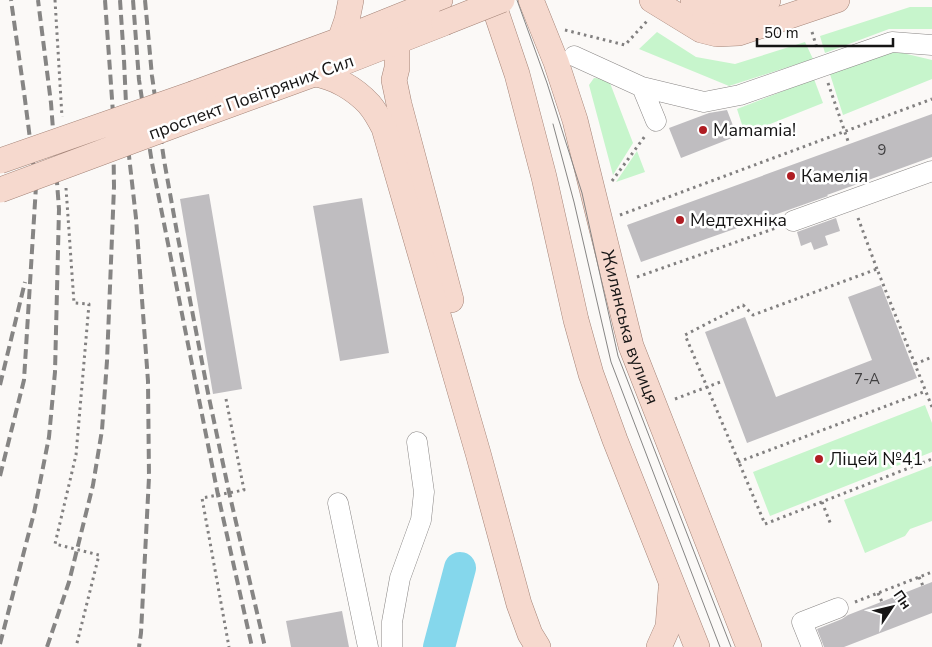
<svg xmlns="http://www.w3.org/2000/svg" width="932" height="647" font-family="'Nunito Sans',sans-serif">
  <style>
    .green { fill: #c7f5cc }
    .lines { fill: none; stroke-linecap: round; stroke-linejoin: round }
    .river { stroke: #85d7ec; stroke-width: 32 }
    .building { fill: #bfbdc0 }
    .minor-casing { stroke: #898685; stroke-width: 21 }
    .major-casing { stroke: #a48478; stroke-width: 26 }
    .path { stroke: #828080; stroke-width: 3; stroke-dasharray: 2.5 4; stroke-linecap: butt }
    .minor { stroke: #fff; stroke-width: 20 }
    .major { stroke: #f6d9ce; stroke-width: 25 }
    .tram { stroke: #868584; stroke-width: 1 }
    .rail { stroke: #868584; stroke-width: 4; stroke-dasharray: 10 5; stroke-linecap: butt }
    .major-bridge-casing { stroke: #a48478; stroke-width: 26; stroke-linecap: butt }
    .major-bridge { stroke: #f6d9ce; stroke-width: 25 }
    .poi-dot { fill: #af1d23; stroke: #fff; stroke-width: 2 }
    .labels { text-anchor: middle; stroke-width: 5; stroke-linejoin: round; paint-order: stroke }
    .number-label { font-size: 15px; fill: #403f40 }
    .street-label { font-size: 18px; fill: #161515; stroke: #fff }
    .poi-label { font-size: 18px; fill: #161515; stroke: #fff; text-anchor: start }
  </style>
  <rect width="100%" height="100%" fill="#fbf9f7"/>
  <path class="green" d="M910,7H932V29H889L825,53L820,36Z
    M657,32L696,57L735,64L805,42L813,59L729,86L639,49Z
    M890,50L932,60V79L843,115L829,71Z
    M594,78L605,79L610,83L633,143L613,175L589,85Z
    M814,79L823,103L745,134L737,109Z
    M637,151L645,172L616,182Z
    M925,405L932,423V452L770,516L753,472Z
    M932,466V521L910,529L905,536L865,553L844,500Z"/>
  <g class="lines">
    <path class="river" d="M439,647L460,568"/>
  </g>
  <path class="building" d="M727,110L737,136L681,158L669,128L709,113Z
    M932,114V157L827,195L828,196L641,262L627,225Z
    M209,194L242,389L213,394L180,199Z
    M362,198L389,353L340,361L313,206Z
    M836,218L840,231L825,236L828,245L814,250L811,242L801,246L797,232Z
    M881,285L917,378L747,443L705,332L745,317L776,397L872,360L848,297Z
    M932,582V613L844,647H824L817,629L842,619L848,615Z
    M342,611L349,647H291L286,621Z"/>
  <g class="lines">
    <defs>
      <path id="minor" d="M574,56L642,87L704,102L740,95L892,42L932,45
        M642,87L656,121
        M793,221L932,171
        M338,503L368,647
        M392,647V622L400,578L421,520L424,492L417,442
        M812,647L802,622L838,608"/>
      <g id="major">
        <path d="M492,0L517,74L544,177L576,320L591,374L615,440L697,647"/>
        <path id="s1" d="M531,0L556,62L575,120L631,346L749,647"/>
        <path d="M652,0L701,30L717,34L739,33L837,0"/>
        <path d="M693,0C719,21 741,10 768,0"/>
        <path d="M340,40L347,20L351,0"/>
        <path d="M397,42V68L394,80L399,104L451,300"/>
        <path d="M314,74C335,77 355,89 369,104C375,111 380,120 384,128L478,453L519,604L530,634L538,647"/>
        <path d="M195,93L340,40L440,0"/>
        <path d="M199,116L314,74L444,23"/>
        <path d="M659,647L668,627L671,589"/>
      </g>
    </defs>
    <use href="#minor" class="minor-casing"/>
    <use href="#major" class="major-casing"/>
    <path class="path" d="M55,0L62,117
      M565,30L625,45L647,21
      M812,32L817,48
      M828,83L849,144
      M612,181L645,136
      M66,188L74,303L89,304L76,455L55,544L99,555L76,647
      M620,215L932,99
      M858,218L877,269
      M637,277L776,228
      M915,364L932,357
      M226,399L244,490L202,498L229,647
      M675,399L723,381
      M932,407L877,269L753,315L743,305L685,335L765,524L932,459
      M738,462L926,391
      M822,502L831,525
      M919,577L923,586
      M878,593L882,602
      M855,602L932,572"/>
    <use href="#minor" class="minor"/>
    <use href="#major" class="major"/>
    <path class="tram" d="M517,0L547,83L582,193L618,356L731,647
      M553,124L574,202L611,362L720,647"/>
    <path class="rail" d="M120,0L124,60L128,147L136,218L148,381L149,477L141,633L139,647
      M133,0L139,80L152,163L218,495L252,647
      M145,0L152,76L164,160L178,238L208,393L229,492L265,647
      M0,385L25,282
      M0,476L24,380L36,186L24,92L11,0
      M0,644L34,513L49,437L55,372L59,209L51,103L38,0
      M47,647L69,582L93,485L102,430L107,361L114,187L113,113L105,0"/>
    <defs>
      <path id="major-bridge" d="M444,23L502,0
        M0,161L195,93
        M0,190L199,116"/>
    </defs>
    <use href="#major-bridge" class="major-bridge-casing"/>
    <use href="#major-bridge" class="major-bridge"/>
  </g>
  <g class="poi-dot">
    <circle cx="703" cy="130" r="5"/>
    <circle cx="791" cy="176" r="5"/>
    <circle cx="680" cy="220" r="5"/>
    <circle cx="819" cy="459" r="5"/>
  </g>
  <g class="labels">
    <g class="number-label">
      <text x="882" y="155">9</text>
      <text x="867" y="384">7-А</text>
    </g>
    <g class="street-label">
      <text transform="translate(251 97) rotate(-20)" y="6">проспект Повітряних Сил</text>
      <text dy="6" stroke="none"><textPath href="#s1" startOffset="342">Жилянська вулиця</textPath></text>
    </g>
    <g class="poi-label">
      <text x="713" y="136">Mamamia!</text>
      <text x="801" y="182">Камелія</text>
      <text x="690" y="226">Медтехніка</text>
      <text x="829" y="465">Ліцей №41</text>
    </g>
  </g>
  <g transform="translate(892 607) rotate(55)" stroke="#ffffff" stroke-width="4" paint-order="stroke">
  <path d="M0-4L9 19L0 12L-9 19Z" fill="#161515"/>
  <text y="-8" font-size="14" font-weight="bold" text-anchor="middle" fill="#161515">Пн</text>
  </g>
  <path d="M757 38v8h136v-8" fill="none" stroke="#161515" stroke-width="2.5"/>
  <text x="764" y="38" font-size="15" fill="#161515" stroke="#ffffff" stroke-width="4" paint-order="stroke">50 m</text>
</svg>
